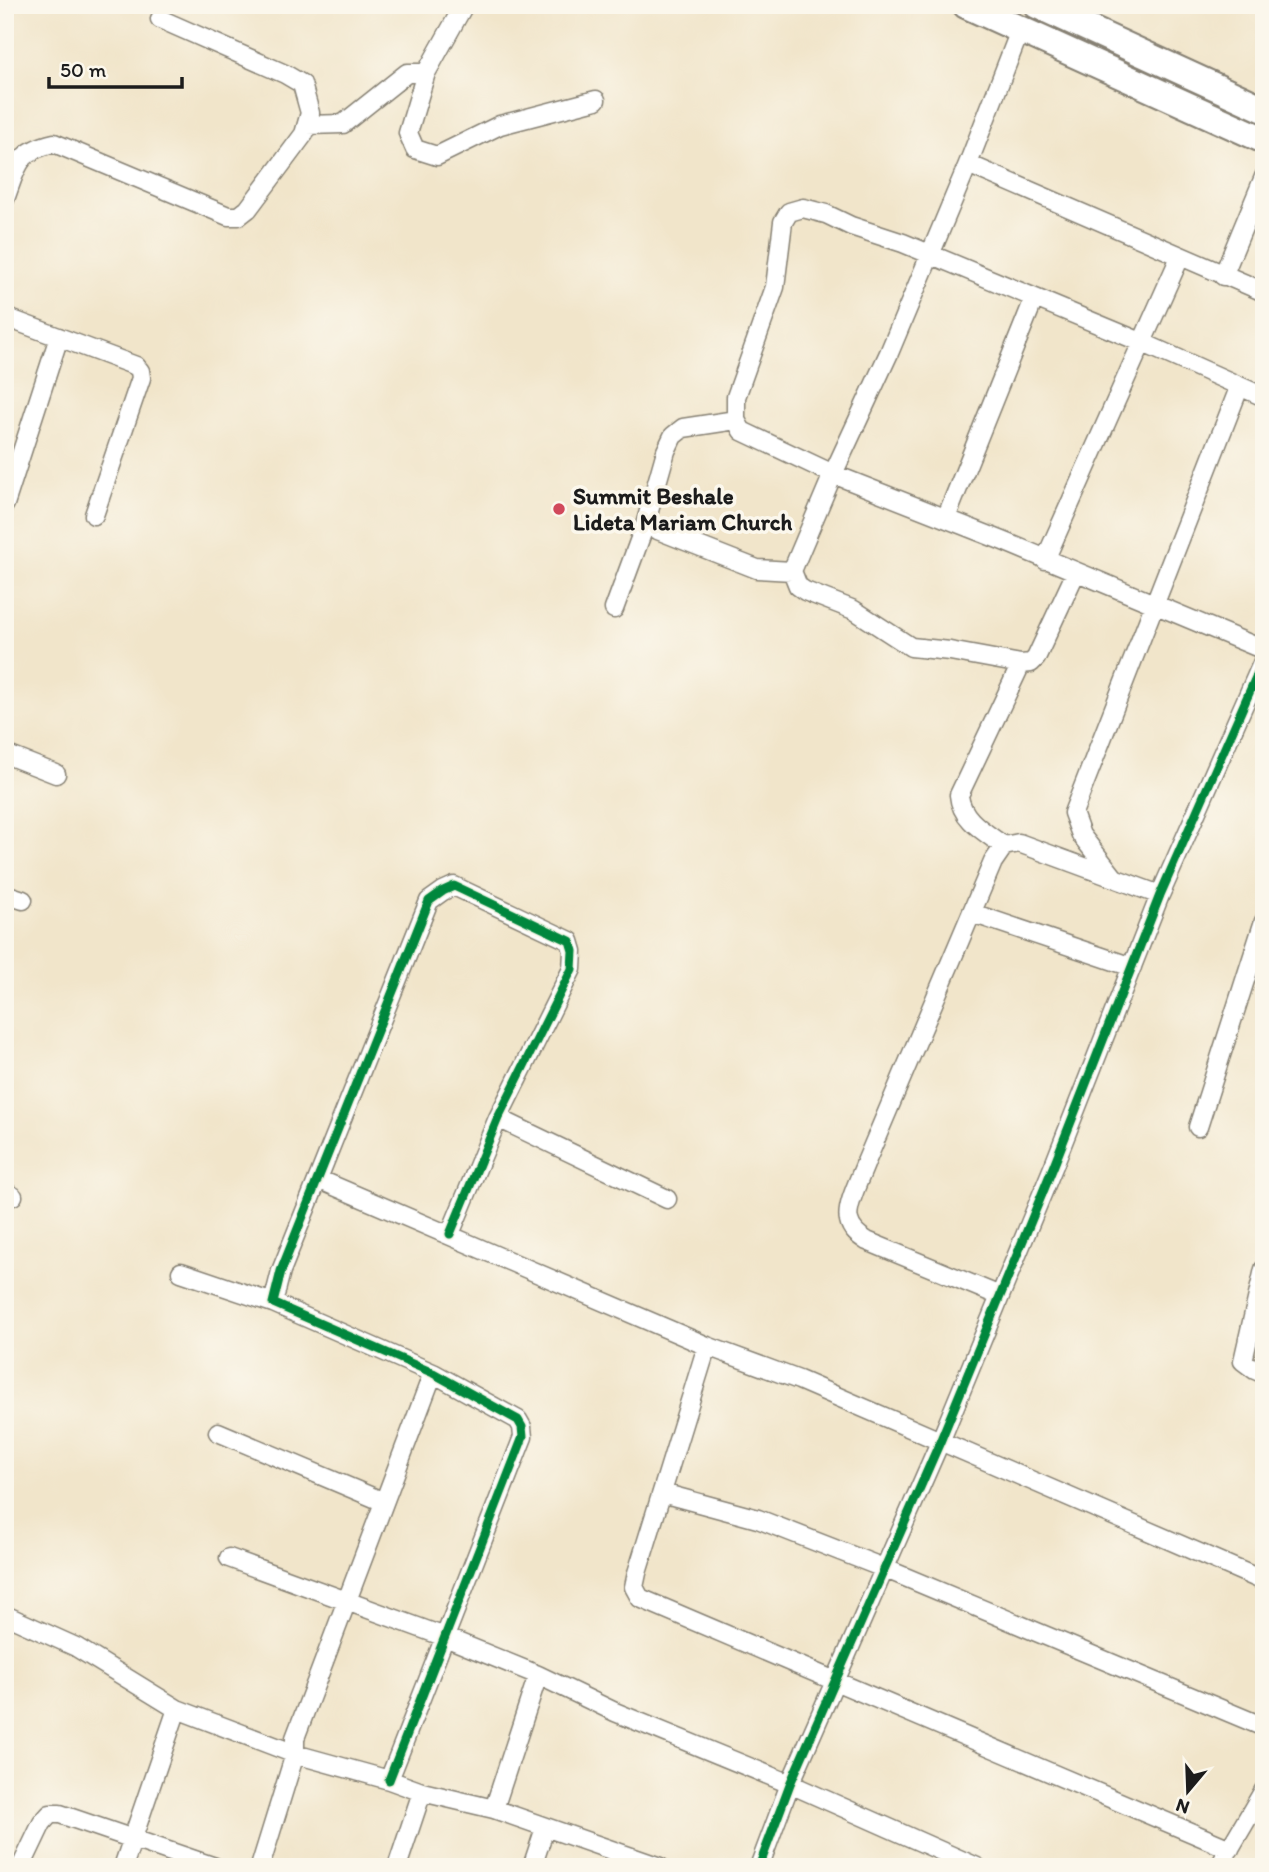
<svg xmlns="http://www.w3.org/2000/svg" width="1269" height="1872" font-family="Itim,sans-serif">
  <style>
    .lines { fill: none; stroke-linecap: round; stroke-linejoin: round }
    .street-casing { stroke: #868073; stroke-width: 21 }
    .primary-casing { stroke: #868073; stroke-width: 30 }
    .street { stroke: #fff; stroke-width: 18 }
    .primary { stroke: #fff; stroke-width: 26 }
    .cycleway-casing { stroke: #fbf7ec; stroke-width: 13 }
    .cycleway { stroke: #00873e; stroke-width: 9 }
    .poi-dot { fill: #d1495b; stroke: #fbf7ec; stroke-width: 2.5 }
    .labels { text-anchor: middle; stroke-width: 7; stroke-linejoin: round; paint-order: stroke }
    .poi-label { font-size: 23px; font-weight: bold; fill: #1c1c1c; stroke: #fbf7ec; text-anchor: start }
  </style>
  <rect width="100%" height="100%" fill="#fbf7ec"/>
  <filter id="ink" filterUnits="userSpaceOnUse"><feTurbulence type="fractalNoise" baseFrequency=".0143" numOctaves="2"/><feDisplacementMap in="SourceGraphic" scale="14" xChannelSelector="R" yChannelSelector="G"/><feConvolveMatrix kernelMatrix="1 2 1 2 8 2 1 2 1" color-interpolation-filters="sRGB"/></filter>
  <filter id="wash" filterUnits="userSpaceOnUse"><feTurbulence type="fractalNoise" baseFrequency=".00686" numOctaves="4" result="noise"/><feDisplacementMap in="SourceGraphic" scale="28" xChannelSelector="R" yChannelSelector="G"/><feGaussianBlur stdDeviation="1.57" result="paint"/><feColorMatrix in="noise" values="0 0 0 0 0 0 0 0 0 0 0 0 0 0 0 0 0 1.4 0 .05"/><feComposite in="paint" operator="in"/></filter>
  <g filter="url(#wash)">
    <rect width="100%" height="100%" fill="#f1e5ca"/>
  </g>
  <g filter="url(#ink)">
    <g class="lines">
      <defs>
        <path id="street" d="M464,5L426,73L408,133L415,149L437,156L500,125L596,100
          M1021,28L968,164L889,353L833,474L792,571L798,586L805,591L854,610L911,647L950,651L1021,664L1031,663L1036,658L1076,572
          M307,125L343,124L407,73H426
          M968,164L1264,292
          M5,199C17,167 17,151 54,143L228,216H239L248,209L304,134L310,113L302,84L285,74L160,19
          M1223,276L1264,177
          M5,317L136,366L140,371L141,378L94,515
          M1264,397L1141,342L903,243L851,226L826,214L803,208L789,212L783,222L775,287L736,397V420L742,431L833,474L1003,541L1264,650
          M5,504L59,337
          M946,518L1034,299
          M645,525L757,569L792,571
          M1045,560L1180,257
          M614,609L645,525L666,451L673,436L683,428L736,420
          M5,754L56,774
          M1004,846C985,832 961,820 959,795L1021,664
          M1113,876L1081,835L1073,813L1239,388
          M5,894L23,900
          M972,913L1132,967
          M498,1118L667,1199
          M1198,1127L1264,921
          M318,1179L707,1346L799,1380L1264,1581
          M5,1193L13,1196
          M1264,1269L1243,1361L1255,1370L1264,1374
          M181,1272L273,1303
          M1000,1296L867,1241C859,1236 851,1230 849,1220C845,1207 861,1176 866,1162L993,862L1004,846L1019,843L1160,895
          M707,1346L637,1573L634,1587L640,1598L1230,1849
          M218,1432L384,1502
          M662,1493L758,1519L886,1569L1264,1727
          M229,1558L445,1637L538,1675L615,1712L790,1784L977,1867
          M5,1615L76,1647L177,1709
          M389,1780L523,1437L522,1427L518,1420L433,1373L273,1303L281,1271L429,901L443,891L454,886L570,941L573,951L572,969L498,1118L450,1234
          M494,1809L538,1675
          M21,1867L42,1823L50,1814H60L215,1867
          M123,1867L177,1709L295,1754L389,1780L422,1792L494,1809L660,1867
          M260,1867L295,1754V1738L433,1373
          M397,1867L422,1792
          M532,1867L545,1828
          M759,1867L790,1784L940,1442L1054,1165L1160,895L1264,659
          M1219,1867L1264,1790"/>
        <path id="primary" d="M966,5L1264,140
          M1037,5L1264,109"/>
      </defs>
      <use href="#street" class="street-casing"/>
      <use href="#primary" class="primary-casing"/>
      <use href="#street" class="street"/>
      <use href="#primary" class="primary"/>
      <defs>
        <path id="cycleway" d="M389,1780L523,1437L522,1427L518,1420L433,1373L273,1303L281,1271L429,901L443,891L454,886L570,941L573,951L572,969L498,1118L450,1234
          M759,1867L790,1784L940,1442L1054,1165L1160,895L1264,659"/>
      </defs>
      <use href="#cycleway" class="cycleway-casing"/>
      <use href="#cycleway" class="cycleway"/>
    </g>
  </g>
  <circle class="poi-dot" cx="559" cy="509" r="7"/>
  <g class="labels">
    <g class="poi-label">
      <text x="573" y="504">Summit Beshale<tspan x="573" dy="26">Lideta Mariam Church</tspan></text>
    </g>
  </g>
  <rect width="1269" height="1872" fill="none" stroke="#fbf7ec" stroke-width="28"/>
  <g transform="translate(1188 1791) rotate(199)" stroke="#fbf7ec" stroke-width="5" paint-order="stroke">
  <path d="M0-5L12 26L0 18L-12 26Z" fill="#1c1c1c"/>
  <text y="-10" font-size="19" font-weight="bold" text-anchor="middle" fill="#1c1c1c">N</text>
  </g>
  <path d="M49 77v10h133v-10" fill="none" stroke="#1c1c1c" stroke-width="3.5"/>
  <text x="60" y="77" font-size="21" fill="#1c1c1c" stroke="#fbf7ec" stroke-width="5" paint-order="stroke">50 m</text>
</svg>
